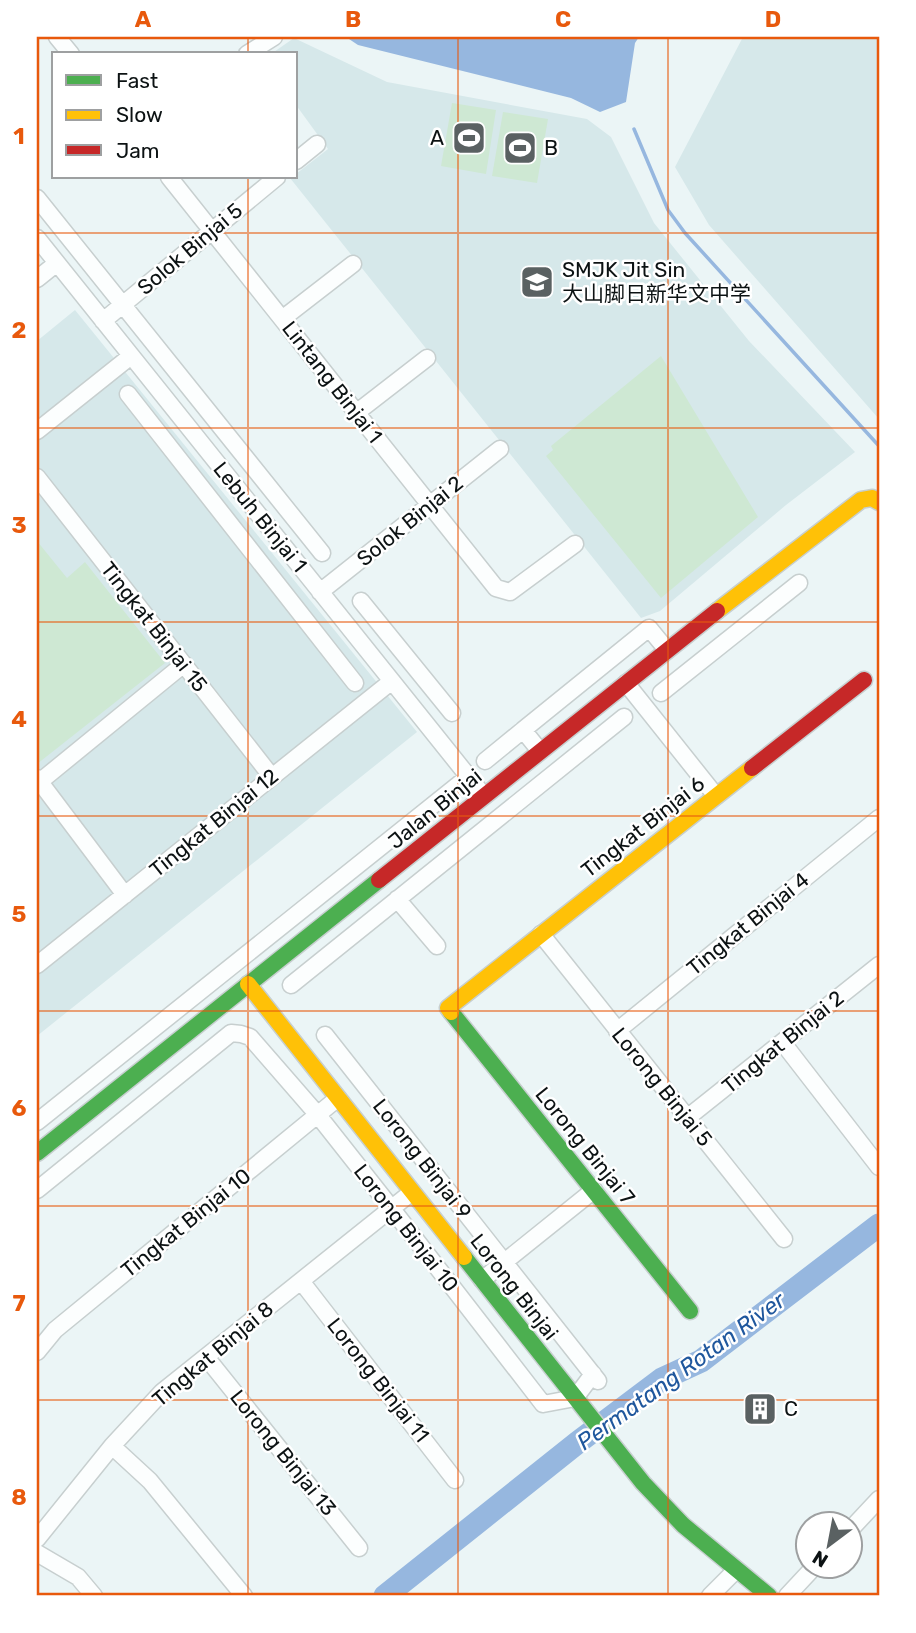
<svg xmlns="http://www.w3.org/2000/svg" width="916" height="1633" font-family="Rubik,'Noto Sans SC',sans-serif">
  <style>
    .built { fill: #d6e8ea }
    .green { fill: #cee8d3 }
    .water { fill: #96b7df }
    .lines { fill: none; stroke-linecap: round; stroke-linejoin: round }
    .stream { stroke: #96b7df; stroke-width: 3.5 }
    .river { stroke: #96b7df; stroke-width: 23 }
    .street-casing { stroke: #c7cfcf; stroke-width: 19 }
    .fast-casing { stroke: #c7cfcf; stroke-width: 19 }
    .slow-casing { stroke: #c7cfcf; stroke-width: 19 }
    .jam-casing { stroke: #c7cfcf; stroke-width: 19 }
    .street { stroke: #fcfefe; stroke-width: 16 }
    .fast { stroke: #4caf50; stroke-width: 16 }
    .slow { stroke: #ffc107; stroke-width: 16 }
    .jam { stroke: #c62828; stroke-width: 16 }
    .grid { fill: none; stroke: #e8590c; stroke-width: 2; stroke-opacity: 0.55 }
    .labels { text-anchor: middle; stroke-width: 5; stroke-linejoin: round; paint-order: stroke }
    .poi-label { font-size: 21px; fill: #0c1213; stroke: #fff; text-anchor: start }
    .street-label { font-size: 21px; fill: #0c1213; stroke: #fff }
    .water-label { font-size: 23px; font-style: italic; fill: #1f579d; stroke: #fff }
    .neatline { fill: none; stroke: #e8590c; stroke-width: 2.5 }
    .grid-label { font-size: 23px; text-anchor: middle; font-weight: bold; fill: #e8590c }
  </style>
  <rect width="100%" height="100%" fill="#ebf5f6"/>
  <path class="built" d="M743,37H879V419L709,225L675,167Z
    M294,38L387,82L587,119L611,137L654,223L749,341L855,452L786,505L660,611L641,618L290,178L296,177V174L328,149L296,105V54H271Z
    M75,310L417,732L37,1036V341Z"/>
  <path class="green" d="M452,103L496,110L486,174L441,166Z
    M503,112L548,119L537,183L492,176Z
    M661,356L758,517L661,598L546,456L553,450L551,446Z
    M37,541L67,578L85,562L165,663L37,764Z"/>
  <path class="water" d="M346,37H639L635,43L626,102L600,112L571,98L358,45Z"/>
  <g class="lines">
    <path class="stream" d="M634,129L668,210L685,233L879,446"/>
    <path class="river" d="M385,1596L577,1443L662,1379L701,1361L879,1225"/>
    <defs>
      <path id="street" d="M57,37L71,54
        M247,54L274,37
        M296,161L317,144
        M169,177L496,588L510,592L575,544
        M37,198L322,553
        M37,238L484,796
        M37,279L57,263
        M282,319L353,264
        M103,321L277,177
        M128,394L355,683
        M356,413L427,358
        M37,431L131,356
        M37,477L272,777
        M320,592L500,449
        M361,601L452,713
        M626,683L716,796
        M661,693L799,583
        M523,730L649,628L667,650
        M485,761L523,730L540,751
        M37,778L125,895
        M37,784L184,664
        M397,899L437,946
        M541,934L784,1239
        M37,965L392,681
        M291,985L624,717
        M617,1031L879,818
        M325,1035L598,1381
        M783,1043L879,1167
        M687,1118L879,965
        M37,1122L468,777
        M37,1190L231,1033L241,1034L250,1037L317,1114L392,1209L543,1404L575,1398L593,1374
        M482,1280L594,1190
        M301,1281L455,1480
        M37,1352L55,1330L338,1098
        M206,1357L359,1548
        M112,1446L150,1481L244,1596
        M850,1530L879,1499
        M37,1539L112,1446L162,1392L412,1192
        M37,1553L78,1577L94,1596
        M710,1596L736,1570
        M787,1596L815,1566"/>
      <path id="fast" d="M451,1012L690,1311
        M37,1153L379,880
        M464,1257L643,1483L683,1525L769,1596"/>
      <path id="slow" d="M717,611L861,500L872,498L879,502
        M248,984L464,1257
        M451,1012L448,1008L752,768"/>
      <path id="jam" d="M752,768L864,680
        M379,880L717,611"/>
    </defs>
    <use href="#street" class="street-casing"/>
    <use href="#fast" class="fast-casing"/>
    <use href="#slow" class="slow-casing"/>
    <use href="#jam" class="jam-casing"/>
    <use href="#street" class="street"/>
    <use href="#fast" class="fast"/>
    <use href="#slow" class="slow"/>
    <use href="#jam" class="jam"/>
  </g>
  <path class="grid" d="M248,37V54M458,37V1596M668,37V1596M248,177V1596M37,233H879M37,428H879M37,622H879M37,816H879M37,1011H879M37,1206H879M37,1400H879"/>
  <defs>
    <symbol id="stadium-square" viewBox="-11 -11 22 22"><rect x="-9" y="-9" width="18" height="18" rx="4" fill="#5a6162" stroke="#fff"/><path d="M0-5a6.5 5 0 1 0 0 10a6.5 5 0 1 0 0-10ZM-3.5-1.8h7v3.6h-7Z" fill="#fff"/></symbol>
    <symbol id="school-square" viewBox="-11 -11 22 22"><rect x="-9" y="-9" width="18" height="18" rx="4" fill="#5a6162" stroke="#fff"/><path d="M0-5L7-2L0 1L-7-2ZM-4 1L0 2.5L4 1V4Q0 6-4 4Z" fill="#fff"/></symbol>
    <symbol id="building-square" viewBox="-11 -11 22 22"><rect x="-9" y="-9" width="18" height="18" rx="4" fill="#5a6162" stroke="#fff"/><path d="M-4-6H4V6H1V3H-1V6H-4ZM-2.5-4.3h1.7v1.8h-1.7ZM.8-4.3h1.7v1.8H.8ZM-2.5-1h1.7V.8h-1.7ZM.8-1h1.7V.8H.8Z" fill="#fff"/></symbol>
  </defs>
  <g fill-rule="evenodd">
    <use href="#stadium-square" x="450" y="119" width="38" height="38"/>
    <use href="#stadium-square" x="501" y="129" width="38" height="38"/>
    <use href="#school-square" x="518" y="263" width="38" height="38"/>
    <use href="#building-square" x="741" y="1390" width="38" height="38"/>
  </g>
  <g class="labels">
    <g class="poi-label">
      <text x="444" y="145" text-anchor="end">A</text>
      <text x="544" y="155">B</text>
      <text x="562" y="277">SMJK Jit Sin<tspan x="562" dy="24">大山脚日新华文中学</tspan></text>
      <text x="784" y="1416">C</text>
    </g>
    <g class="street-label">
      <text transform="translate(190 249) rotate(-40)" y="7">Solok Binjai 5</text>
      <text transform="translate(332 382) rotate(52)" y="7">Lintang Binjai 1</text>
      <text transform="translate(260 517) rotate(51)" y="7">Lebuh Binjai 1</text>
      <text transform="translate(410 521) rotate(-39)" y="7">Solok Binjai 2</text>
      <text transform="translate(154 627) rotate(52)" y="7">Tingkat Binjai 15</text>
      <text transform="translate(435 809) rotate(-39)" y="7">Jalan Binjai</text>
      <text transform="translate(214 823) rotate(-39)" y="7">Tingkat Binjai 12</text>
      <text transform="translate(643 827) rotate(-38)" y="7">Tingkat Binjai 6</text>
      <text transform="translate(748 924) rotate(-39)" y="7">Tingkat Binjai 4</text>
      <text transform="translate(783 1042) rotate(-39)" y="7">Tingkat Binjai 2</text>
      <text transform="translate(662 1087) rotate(51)" y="7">Lorong Binjai 5</text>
      <text transform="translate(585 1146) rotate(51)" y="7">Lorong Binjai 7</text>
      <text transform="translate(422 1159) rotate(52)" y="7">Lorong Binjai 9</text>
      <text transform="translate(186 1223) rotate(-39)" y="7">Tingkat Binjai 10</text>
      <text transform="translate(406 1228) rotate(52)" y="7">Lorong Binjai 10</text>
      <text transform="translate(514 1287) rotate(52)" y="7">Lorong Binjai</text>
      <text transform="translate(213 1354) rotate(-40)" y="7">Tingkat Binjai 8</text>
      <text transform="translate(378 1380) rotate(52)" y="7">Lorong Binjai 11</text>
      <text transform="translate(283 1453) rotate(51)" y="7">Lorong Binjai 13</text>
    </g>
    <g class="water-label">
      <text transform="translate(681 1371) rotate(-36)" y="8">Permatang Rotan River</text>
    </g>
  </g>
  <rect width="916" height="1633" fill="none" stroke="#ffffff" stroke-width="77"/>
  <rect x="52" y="52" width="245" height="126" fill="#ffffff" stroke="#9ea0a1" stroke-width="2"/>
  <rect x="66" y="75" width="35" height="10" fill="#4caf50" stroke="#9ea0a1" stroke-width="2"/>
  <text x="116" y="88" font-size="21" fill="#0c1213">Fast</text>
  <rect x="66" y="110" width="35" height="10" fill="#ffc107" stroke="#9ea0a1" stroke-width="2"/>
  <text x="116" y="122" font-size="21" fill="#0c1213">Slow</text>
  <rect x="66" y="145" width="35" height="10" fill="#c62828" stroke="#9ea0a1" stroke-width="2"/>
  <text x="116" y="158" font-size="21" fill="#0c1213">Jam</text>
  <g transform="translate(829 1545) rotate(212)"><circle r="33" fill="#ffffff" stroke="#9ea0a1" stroke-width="2"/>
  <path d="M0-5L12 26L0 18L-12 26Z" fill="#5a6162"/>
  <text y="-10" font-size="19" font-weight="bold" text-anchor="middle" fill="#0c1213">N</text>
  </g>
  <rect x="38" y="38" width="840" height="1556" class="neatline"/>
  <g class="grid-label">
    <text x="143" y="27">A</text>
    <text x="353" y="27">B</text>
    <text x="563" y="27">C</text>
    <text x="773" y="27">D</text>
    <text x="19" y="144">1</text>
    <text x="19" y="338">2</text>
    <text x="19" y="533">3</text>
    <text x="19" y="727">4</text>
    <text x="19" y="922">5</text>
    <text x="19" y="1116">6</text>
    <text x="19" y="1311">7</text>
    <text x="19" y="1505">8</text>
  </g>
</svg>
